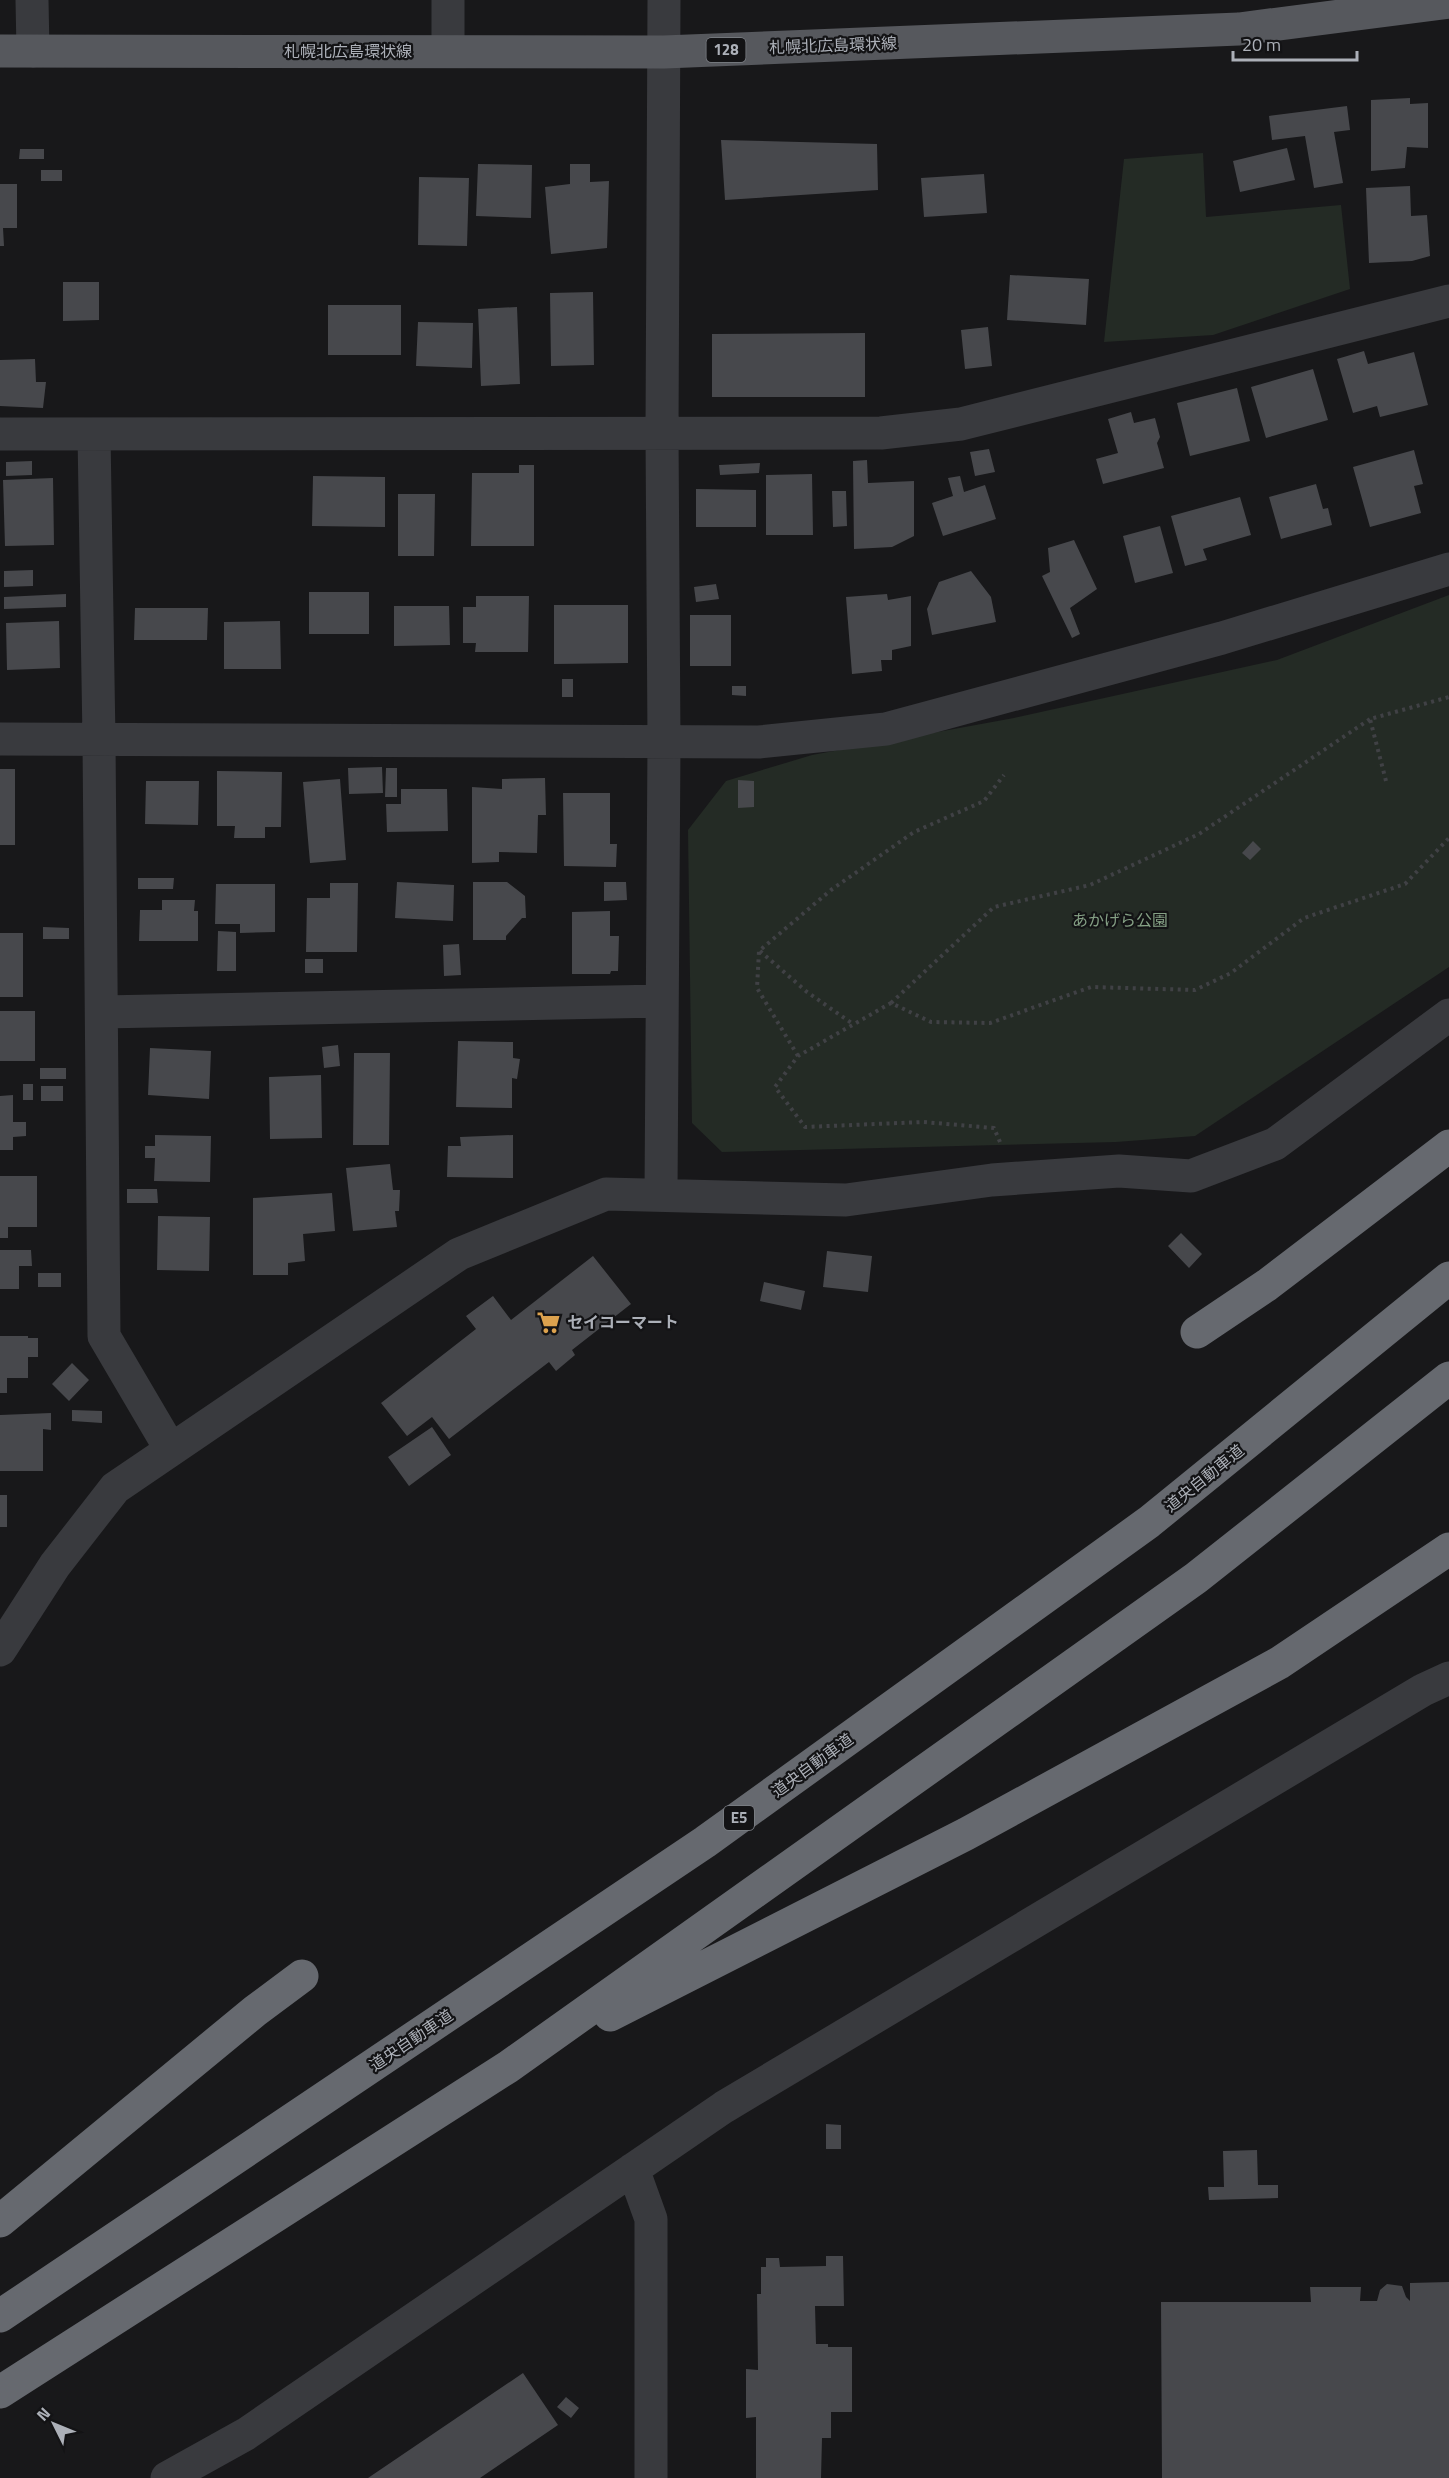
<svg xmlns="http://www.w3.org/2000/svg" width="1449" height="2478" font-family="'Titillium Web','Noto Sans JP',sans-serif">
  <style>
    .green { fill: #242b25 }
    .building { fill: #47484c }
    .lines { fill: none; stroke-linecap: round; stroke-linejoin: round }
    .path { stroke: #404145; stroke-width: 4; stroke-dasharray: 3 4.5; stroke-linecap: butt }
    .minor { stroke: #393a3e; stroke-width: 33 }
    .major { stroke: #56585d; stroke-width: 33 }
    .highway { stroke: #66696f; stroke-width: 33 }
    .labels { text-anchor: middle; stroke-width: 4.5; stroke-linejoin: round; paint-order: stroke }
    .shield { fill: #131315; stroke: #7e8187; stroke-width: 1.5 }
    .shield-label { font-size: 15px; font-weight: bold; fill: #acb0b8 }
    .street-label { font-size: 16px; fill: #acb0b8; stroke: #131315 }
    .park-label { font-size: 16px; fill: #85a085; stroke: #131315 }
    .poi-label { font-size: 16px; font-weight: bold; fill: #acb0b8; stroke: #131315; text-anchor: start }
  </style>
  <rect width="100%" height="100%" fill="#18181a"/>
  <path class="green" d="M1203,153L1206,217L1341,205L1350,289L1213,335L1104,342L1124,159Z
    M1449,595V967L1195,1136L1116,1142L722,1152L692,1123L688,830L726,781L812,755L1014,718L1277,660Z"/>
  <path class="building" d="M1410,98V104L1428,103V148L1407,147L1405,168L1371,171V100Z
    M1347,106L1350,130L1334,132L1343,183L1314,188L1305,136L1272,140L1269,116Z
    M721,140L877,144L878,190L725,200Z
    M1287,148L1295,180L1240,192L1233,161Z
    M20,149H44V159H19Z
    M478,164L532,165L531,218L476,216Z
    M570,164H590V182L609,181L607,248L551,254L545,187L570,184Z
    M41,170H62V181H41Z
    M984,174L987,213L924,217L921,178Z
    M419,177L469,178L467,246L418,245Z
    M0,184H17V228H3L4,246H0Z
    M1410,186L1411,216L1427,215L1430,256L1412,261L1369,263L1366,188Z
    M1010,275L1089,279L1086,325L1007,320Z
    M63,282H99V320L63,321Z
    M593,292L594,365L551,366L550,293Z
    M328,305H401V355H328Z
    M517,307L520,384L481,386L478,309Z
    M418,322L473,323L472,368L416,366Z
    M988,327L992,366L965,369L961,330Z
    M865,333V397H712V334Z
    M1364,351L1368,364L1414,352L1428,405L1380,417L1377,406L1353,413L1337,359Z
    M35,359L36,382H46L43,408L0,406V360Z
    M1313,369L1328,420L1266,438L1251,387Z
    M1237,388L1250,441L1190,456L1177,403Z
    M1131,412L1134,423L1155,418L1160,437L1157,443L1164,468L1103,484L1096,459L1118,453L1108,419Z
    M989,449L995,472L975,476L970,452Z
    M1414,450L1423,484L1414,486L1421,513L1370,527L1353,467Z
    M867,460L868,483L914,481V536L892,547L854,549L853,461Z
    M32,461V475L6,476V462Z
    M760,463L759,473L720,475L719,465Z
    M519,465H534V546H471L472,473H519Z
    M812,474L813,535H766V475Z
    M313,476L385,477V527L312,526Z
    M960,476L964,492L985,485L996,519L943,536L932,503L953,496L948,478Z
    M53,478L54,545L5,546L3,480Z
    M1316,484L1323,509L1328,508L1332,525L1281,539L1269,497Z
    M696,489L756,490V527H696Z
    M832,491H846L847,526L833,527Z
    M398,494H435L434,556H398Z
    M1240,497L1251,535L1203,549L1207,560L1185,566L1171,516Z
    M1160,526L1173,573L1135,583L1123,536Z
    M1074,540L1097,589L1070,608L1080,634L1072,638L1042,576L1050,572L1048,548Z
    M33,570V586L4,587V571Z
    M971,571L991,597L996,622L932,635L927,609L939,582Z
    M716,584L719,599L696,602L694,587Z
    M309,592H369V634H309Z
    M66,594V607L4,609V597Z
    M887,594L888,600L911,596V646L892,650V660H881L882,671L852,674L846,597Z
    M476,596H529L528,652H475L476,643H463V607H476Z
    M554,605H628V663L554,664Z
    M394,606H449L450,645L394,646Z
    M135,608H208L207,640H134Z
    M690,615H731V666H690Z
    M59,621L60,668L7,670L6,623Z
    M280,621L281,669H224V622Z
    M562,679H573V697H562Z
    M732,686H746V696L732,695Z
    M382,767L383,793L349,794L348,768Z
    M386,768H397V797H385Z
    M0,769H15V845H0Z
    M217,771L282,772L281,827H265V838H234L235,826H217Z
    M545,778L546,815H538L537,853L499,852V862L472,863V787L502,789V779Z
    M340,779L346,860L310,863L303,782Z
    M738,780L754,781V807L738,808Z
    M146,781H199L198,825L145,824Z
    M401,789H447L448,831L387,832L386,804H401Z
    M563,793H610V844H617L616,867L564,866Z
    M1253,841L1261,849L1250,860L1242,853Z
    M138,878H174L173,889H138Z
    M397,882L454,885L453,921L395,918Z
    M473,882H507L525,896L526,918H522L506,936V940H473Z
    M604,882H626L627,900L604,901Z
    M330,883H358L357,952H306L307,898H330Z
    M216,884H275V932L240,933V924H215Z
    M162,900H195L194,911H198V941H139L140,910H162Z
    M610,911V936H619L618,971H611L610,974H572V912Z
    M43,927L69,928V939H43Z
    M218,931L236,932V971H217Z
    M0,933H23V997H0Z
    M459,944L461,975L444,976L443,945Z
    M305,959H323V973H305Z
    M0,1011H35V1061H0Z
    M458,1041L513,1042V1058L520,1059L517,1079L512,1078V1108L456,1107Z
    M338,1045L340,1066L324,1068L322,1047Z
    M150,1048L211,1051L209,1099L148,1095Z
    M354,1053H390L389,1145H353Z
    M40,1068H66V1079H40Z
    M321,1075L322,1138L270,1139L269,1077Z
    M23,1084H33V1100H23Z
    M41,1086H63V1101H41Z
    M13,1095V1122H26V1136L13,1137V1150H0V1096Z
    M155,1135L211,1136L210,1182L154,1181L155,1158H145V1146H155Z
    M513,1135V1178L447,1177L448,1146H461L460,1137Z
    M390,1164L393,1190H400L399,1211H395L397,1227L353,1231L346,1168Z
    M0,1176H37V1227H8V1238H0Z
    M127,1189H157L158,1203H127Z
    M332,1193L335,1231L303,1234L305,1261L288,1263V1275H253V1198Z
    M158,1216L210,1217L209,1271L157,1270Z
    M1181,1233L1202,1254L1189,1268L1168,1246Z
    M0,1250H31L32,1266H19V1289H0Z
    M827,1251L872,1256L868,1292L823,1287Z
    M593,1256L631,1304L572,1350L575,1355L556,1371L549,1362L449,1439L432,1417L407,1436L381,1403L476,1329L466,1316L493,1296L511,1320Z
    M38,1273H61V1287H38Z
    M764,1282L805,1291L801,1310L760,1301Z
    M0,1336H28V1338H38V1357H28V1378H7V1393H0Z
    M72,1363L89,1380L69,1401L52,1384Z
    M72,1410L102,1411V1423L72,1421Z
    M51,1413V1430L43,1429V1471H0V1415Z
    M432,1427L451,1455L409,1486L388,1457Z
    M0,1495H7V1527H0Z
    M826,2124L841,2125V2149H826Z
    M1257,2150L1258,2185H1278V2198L1209,2200L1208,2187H1224L1223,2151Z
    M826,2256H843L844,2306H815L816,2344H828V2347H852V2412H831V2438H822L821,2478H756V2417L746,2418V2369L758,2370L757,2294H761V2267H766V2258H779L780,2267L826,2266Z
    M1449,2282V2478H1162L1161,2302H1311L1310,2287H1361L1360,2301H1377L1380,2290L1387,2284L1402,2286L1406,2297L1410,2301V2283Z
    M523,2373L558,2425L480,2478H368Z
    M566,2397L579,2408L571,2418L557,2407Z"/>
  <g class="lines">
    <path class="path" d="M1386,781L1370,719L1449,697
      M760,951L807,992L853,1024
      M891,1003L994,907L1090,885L1199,834L1370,719
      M798,1056L757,988L759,951L831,890L914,832L984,801L1004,775
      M1000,1142L994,1128L923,1122L805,1127L775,1087L798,1056L891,1003L931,1022L990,1023L1091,987L1195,990L1231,973L1304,918L1405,884L1449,838"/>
    <path class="minor" d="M32,0L33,51
      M448,51V0
      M0,434L881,433L961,424L1449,301
      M94,434L99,740L104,1336L171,1450
      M0,739L759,742L886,729L1222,638L1449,569
      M102,1012L662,1001
      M661,1194L664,742L662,433L664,0
      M0,1650L55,1565L115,1488L459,1254L606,1194L846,1200L992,1180L1119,1171L1191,1176L1275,1144L1449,1015
      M633,2169L651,2219V2478
      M167,2478L246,2434L724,2107L1423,1690L1449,1678"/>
    <path class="major" d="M0,51L664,52L1239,29L1449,2"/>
    <path class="highway" d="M1197,1332L1267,1285L1449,1146
      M610,2015L966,1834L1279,1663L1449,1549
      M0,2221L255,2011L302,1976
      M0,2316L705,1842L1149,1522L1449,1278
      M0,2392L508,2067L1196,1578L1449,1378"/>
  </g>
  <defs>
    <symbol id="supermarket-bare" viewBox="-9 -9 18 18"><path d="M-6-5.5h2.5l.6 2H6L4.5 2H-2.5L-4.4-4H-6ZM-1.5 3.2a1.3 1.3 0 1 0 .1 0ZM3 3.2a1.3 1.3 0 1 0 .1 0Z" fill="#dca24e" stroke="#131315" stroke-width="2.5" paint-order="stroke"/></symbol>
  </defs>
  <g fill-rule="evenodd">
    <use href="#supermarket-bare" x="532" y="1306" width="33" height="33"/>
  </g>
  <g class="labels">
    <g class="shield">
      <rect x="706.5" y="38" width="39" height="24" rx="4.5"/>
      <rect x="724" y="1806" width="30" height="24" rx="4.5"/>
    </g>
    <g class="shield-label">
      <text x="726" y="55">128</text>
      <text x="739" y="1823">E5</text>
    </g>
    <g class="street-label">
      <text transform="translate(833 45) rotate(-2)" y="6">札幌北広島環状線</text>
      <text x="348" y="57">札幌北広島環状線</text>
      <text transform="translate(1204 1478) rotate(-39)" y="6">道央自動車道</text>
      <text transform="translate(812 1765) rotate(-36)" y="6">道央自動車道</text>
      <text transform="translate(411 2040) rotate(-34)" y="6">道央自動車道</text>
    </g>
    <g class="park-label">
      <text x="1120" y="926">あかげら公園</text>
    </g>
    <g class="poi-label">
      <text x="567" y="1328">セイコーマート</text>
    </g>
  </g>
  <g transform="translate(54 2424) rotate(313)" stroke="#131315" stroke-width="4.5" paint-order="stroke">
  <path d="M0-4.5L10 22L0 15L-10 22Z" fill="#acb0b8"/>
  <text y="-9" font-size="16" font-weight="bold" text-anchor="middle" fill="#acb0b8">N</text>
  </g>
  <path d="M1233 51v9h124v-9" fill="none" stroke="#acb0b8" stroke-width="3"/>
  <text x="1242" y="51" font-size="18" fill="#acb0b8" stroke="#131315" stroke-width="4.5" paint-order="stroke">20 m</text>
</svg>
